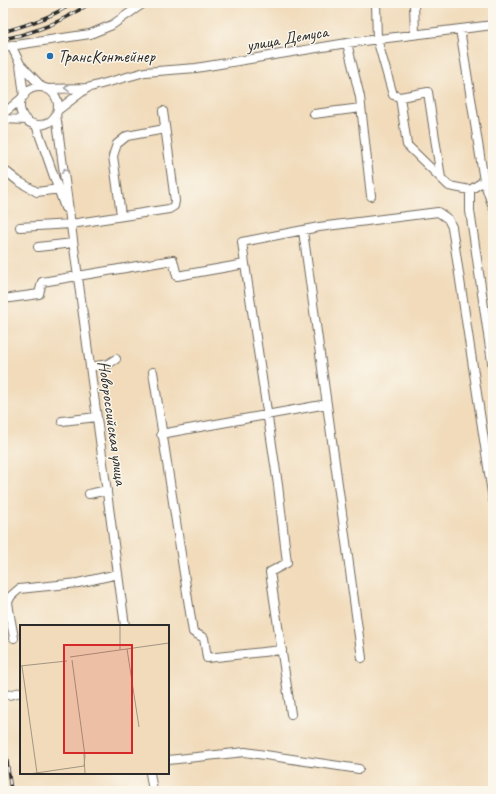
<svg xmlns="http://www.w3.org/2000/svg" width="496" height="794" font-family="Caveat,sans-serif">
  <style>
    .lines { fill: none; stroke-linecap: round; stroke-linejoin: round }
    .minor-casing { stroke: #70695d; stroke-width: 10 }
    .minor { stroke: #fff; stroke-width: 8 }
    .rail-casing { stroke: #2b2b2b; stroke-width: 3.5 }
    .rail { stroke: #fbf7ec; stroke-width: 2; stroke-dasharray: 6; stroke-linecap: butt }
    .oneway { stroke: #a0a0a0 }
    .poi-dot { fill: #1f6fb2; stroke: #fbf7ec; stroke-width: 1.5 }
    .labels { text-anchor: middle; stroke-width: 3; stroke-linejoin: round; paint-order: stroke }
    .street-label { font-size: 17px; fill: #2b2b2b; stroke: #fbf7ec }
    .poi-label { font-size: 17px; fill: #2b2b2b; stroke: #fbf7ec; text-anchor: start }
    .inset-road { fill: none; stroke: #a29581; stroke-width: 1 }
    .view { fill: #d62828; fill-opacity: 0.15; stroke: #d62828; stroke-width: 2 }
    .inset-edge { fill: none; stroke: #2b2b2b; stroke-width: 2 }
  </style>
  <rect width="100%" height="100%" fill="#fbf7ec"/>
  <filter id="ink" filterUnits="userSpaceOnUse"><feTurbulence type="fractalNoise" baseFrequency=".025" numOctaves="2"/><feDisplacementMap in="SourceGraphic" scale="8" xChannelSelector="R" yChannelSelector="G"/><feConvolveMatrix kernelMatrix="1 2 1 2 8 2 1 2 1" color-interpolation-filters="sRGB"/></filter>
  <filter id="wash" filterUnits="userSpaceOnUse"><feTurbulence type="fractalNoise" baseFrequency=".012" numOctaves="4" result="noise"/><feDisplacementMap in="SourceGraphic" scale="16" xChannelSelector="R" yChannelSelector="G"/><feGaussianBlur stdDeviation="0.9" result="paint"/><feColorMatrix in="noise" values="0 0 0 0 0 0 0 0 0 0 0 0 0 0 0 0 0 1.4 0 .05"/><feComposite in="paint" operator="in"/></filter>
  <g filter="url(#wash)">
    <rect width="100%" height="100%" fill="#f1dbbb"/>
  </g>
  <g filter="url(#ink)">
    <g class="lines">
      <defs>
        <path id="minor" d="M376,3L377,39L393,95L400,97L407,145L449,186L470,190
          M414,3L415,34
          M460,29L484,181L493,207
          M347,43L360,97L371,196
          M11,45L20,64L42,87
          M3,47L90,34L112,25L144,3
          M20,64L24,96
          M20 106a19 19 0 1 1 38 0a19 19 0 1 1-38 0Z
          M46,89L87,88L145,72L196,68L347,43L493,25
          M400,97L428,92L441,178
          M58,110L87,88
          M3,114L22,98
          M56,114L125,626
          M314,114L361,108
          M3,119L27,120
          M36,125L65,208
          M3,169L18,181L37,192L59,189
          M484,181L470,190V211L493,369
          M121,215L113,156L117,144L127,136L165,129
          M20,227L71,224L169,209L174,206L175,201L163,111
          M303,231L362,658
          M38,247L73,243
          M245,264L278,485L287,563L270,572L291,714
          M3,299L39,294L42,282L173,260L177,276L245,264L242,242L319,227L438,212L448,219L452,227L493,500
          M90,367L108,364L116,359
          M153,372L193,632L204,638L207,658L282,650
          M62,421L97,417
          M161,434L327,404
          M89,494L107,490
          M10,616L8,602L11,596L19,589L78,583L118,574
          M3,617L10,616L14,638
          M9,695L21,692
          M168,760L245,752L359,769
          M150,773L153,791"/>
      </defs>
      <use href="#minor" class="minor-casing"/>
      <use href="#minor" class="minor"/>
      <defs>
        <path id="rail" d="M3,32C27,25 52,17 73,3
          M3,39C35,33 64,21 90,3
          M3,731L11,791"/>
      </defs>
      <use href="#rail" class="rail-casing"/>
      <use href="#rail" class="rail"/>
    </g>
    <defs><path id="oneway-chevron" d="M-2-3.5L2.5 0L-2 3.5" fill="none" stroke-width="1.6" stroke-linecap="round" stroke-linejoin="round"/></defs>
    <g class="oneway">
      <use href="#oneway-chevron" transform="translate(67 88) rotate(178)"/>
      <use href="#oneway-chevron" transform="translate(65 171) rotate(-97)"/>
    </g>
  </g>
  <circle class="poi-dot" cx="50" cy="56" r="4"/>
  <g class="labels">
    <g class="street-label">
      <text transform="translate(287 38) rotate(-10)" y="6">улица Демуса</text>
      <text transform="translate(113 423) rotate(82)" y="6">Новороссийская улица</text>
    </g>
    <g class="poi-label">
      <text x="58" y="62">ТрансКонтейнер</text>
    </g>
  </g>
  <g transform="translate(20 625)">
    <rect width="149" height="149" fill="#f1dbbb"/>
    <path class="inset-road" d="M100,0V25M107,24L119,102M50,32L149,18M52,35L65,131L64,141M0,41L47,36M2,41L17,148M64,129L65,149M9,149L64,141"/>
    <path class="view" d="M44,20H112V128H44Z"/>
    <rect width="149" height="149" class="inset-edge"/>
  </g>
  <rect width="496" height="794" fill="none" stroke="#fbf7ec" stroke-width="16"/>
</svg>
